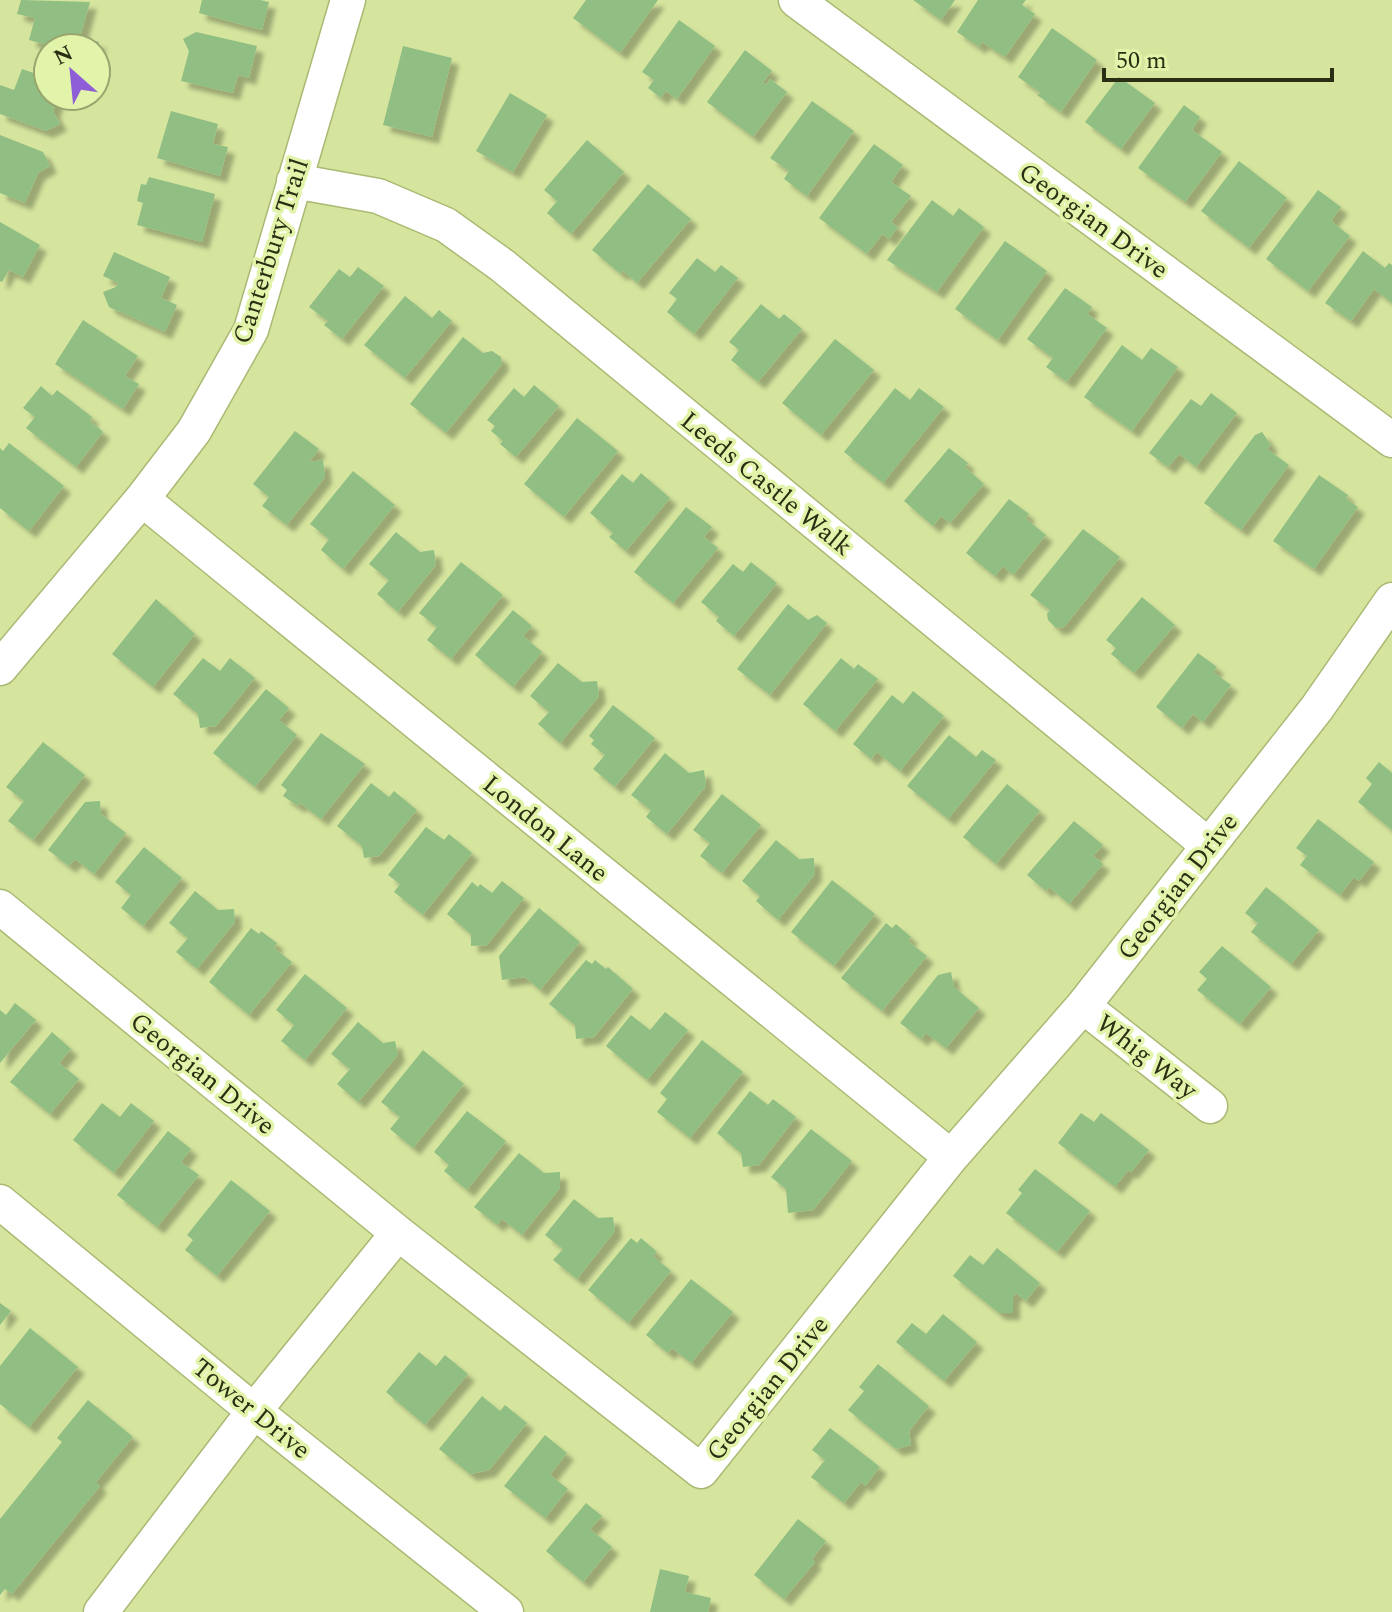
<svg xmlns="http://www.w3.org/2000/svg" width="1392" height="1612" font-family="Spectral,serif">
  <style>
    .building { fill: #90be83; filter: url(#shadow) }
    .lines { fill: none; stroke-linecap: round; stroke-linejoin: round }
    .street-casing { stroke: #aab973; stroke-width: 37 }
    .street { stroke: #fff; stroke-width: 34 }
    .labels { text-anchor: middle; stroke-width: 7; stroke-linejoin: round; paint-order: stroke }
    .street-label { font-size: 26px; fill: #2a2f13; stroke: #e2f3aa }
  </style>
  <defs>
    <filter id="shadow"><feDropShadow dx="7" dy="7" stdDeviation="2" flood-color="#0004"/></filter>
  </defs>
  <rect width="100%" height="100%" fill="#d5e59e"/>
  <path class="building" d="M21,0L90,2L80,37L99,42L98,48H58L29,40L35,18L17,14Z
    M202,0H260L269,2L262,30L199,13Z
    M586,0H658L620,53L573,18Z
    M913,0H955L941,20Z
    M978,0H1026L1022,5L1035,14L1005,57L982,42L979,47L957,32Z
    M679,20L715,46L677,99L666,91L661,98L648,88L654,80L642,72Z
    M1052,28L1097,60L1061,112L1037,95L1041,93L1018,77Z
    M196,32L257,46L249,78L238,75L233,93L181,81L189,51L183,39Z
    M403,46L452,58L432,137L383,125Z
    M745,50L772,71L763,82L766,85L770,79L787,92L753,137L707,102Z
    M22,69L48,78V96H59L53,111L60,124L46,131L0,114V85L14,90Z
    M1119,77L1155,103L1121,149L1085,122Z
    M510,93L547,115L513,172L476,151Z
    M812,101L854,131L807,196L784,179L789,171L770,158Z
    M1184,105L1200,117L1192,130L1222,152L1185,202L1138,168Z
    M171,111L218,124L213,144L228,147L220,176L157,158Z
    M0,135L43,152L50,166L38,173L25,203L0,193Z
    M587,140L624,172L571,234L547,213L557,201L544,190Z
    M874,144L903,165L891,182L911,196L891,222L898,227L889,239L882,234L867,254L819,218Z
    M1239,161L1287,198L1249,248L1201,211Z
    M149,177L215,194L202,242L137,225L143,203L137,201L141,184L146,185Z
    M648,184L691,219L637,283L623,271L621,274L592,250Z
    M1318,190L1341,207L1331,221L1350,236L1308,291L1266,259Z
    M932,200L953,216L959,208L984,227L937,292L887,260Z
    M0,222L40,245L23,277L9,270L2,282L0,281Z
    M1005,241L1047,271L998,340L955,309Z
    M1363,251L1385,268L1389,263L1392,265V303L1374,289L1351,321L1325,303Z
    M114,252L170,277L161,298L177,305L165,332L109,307L103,292L116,287L118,283L103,276Z
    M697,258L715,272L721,265L738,278L694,334L667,312L677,299L669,293Z
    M358,267L384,286L342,339L324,325L328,321L309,307L339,269L350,277Z
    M1065,288L1092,307L1087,314L1107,328L1067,382L1046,367L1053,358L1027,339Z
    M405,296L432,318L439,310L452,321L405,378L364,345Z
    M761,304L779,319L784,314L802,329L758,382L731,360L739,350L729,342Z
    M83,320L138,356L125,376L139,384L123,409L55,364Z
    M463,337L483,353L492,351L501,357L502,364L446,433L410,404Z
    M835,339L874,370L821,435L782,403Z
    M1122,345L1142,360L1151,348L1178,367L1132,431L1084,397Z
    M534,385L559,406L516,457L500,444L503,441L491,431L495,426L487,420L514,388L524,397Z
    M41,386L52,396L57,390L92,417L90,421L103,432L76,467L26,428L35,417L23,408Z
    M895,388L910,400L919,388L944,407L883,483L844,452Z
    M1211,393L1237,413L1196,467L1179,454L1168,467L1149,453L1191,399L1201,406Z
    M577,418L618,451L564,517L524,484Z
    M295,431L319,449L309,462L323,460L325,477L287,525L262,506L269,497L253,484Z
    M1262,432L1271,445L1267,449L1289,465L1241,530L1204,503L1255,435Z
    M9,443L64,486L29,531L0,508V448L3,451Z
    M949,448L968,463L965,467L984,484L950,523L941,516L933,526L904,501Z
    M353,471L395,505L343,569L321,550L329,539L310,524Z
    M641,473L670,498L626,551L609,537L613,533L590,513L622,474L633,483Z
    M1319,475L1348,495L1346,499L1358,507L1314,569L1273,541Z
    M1009,499L1029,514L1025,518L1046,535L1013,575L1003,566L995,576L966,553Z
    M686,507L712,527L704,537L718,548L673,603L634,572Z
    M1083,529L1120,557L1064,627L1056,628L1048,620L1047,614L1050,610L1030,595Z
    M396,532L420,552L434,550L436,565L398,612L377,594L389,580L369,564Z
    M461,562L503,595L451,659L427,640L437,627L419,613Z
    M751,562L777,583L734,636L716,621L719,617L701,602L733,564L743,572Z
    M1142,597L1175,625L1134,673L1111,654L1116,648L1106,640Z
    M156,599L195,634L153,687L112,654Z
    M788,604L808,620L817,615L827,623L770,695L737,669Z
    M513,610L532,626L523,636L542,652L513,687L475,655Z
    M1198,653L1217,667L1213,672L1231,685L1203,722L1193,714L1182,728L1156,707Z
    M203,658L220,671L230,658L255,678L216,726L200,728L198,714L173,694Z
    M841,658L854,669L858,664L878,679L835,731L803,704Z
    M558,663L582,682L597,681L599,696L560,743L538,724L549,712L530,696Z
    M266,689L289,708L279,720L297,735L255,787L213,753Z
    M913,691L944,716L900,771L877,752L871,759L853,744L892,695L903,704Z
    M613,705L655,738L615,787L593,769L605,755L591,744L594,740L589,736Z
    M321,733L365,764L321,819L300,803L298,806L283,796L287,790L281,785Z
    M949,735L976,757L982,750L996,760L948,819L907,786Z
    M43,742L85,775L33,840L8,821L24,801L6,787Z
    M665,753L689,773L704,770L706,786L667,834L646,817L651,810L631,795Z
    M1379,762L1392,773V830L1358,802L1372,784L1366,778Z
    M371,783L389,797L394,791L417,810L379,856L364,858L362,846L337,826Z
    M1007,784L1040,811L996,864L963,837Z
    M722,794L761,825L722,873L700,856L710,843L693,830Z
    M100,801L101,814L126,833L94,874L75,859L69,866L48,850L85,802Z
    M1318,819L1374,862L1359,881L1354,877L1340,895L1300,865L1307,856L1296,848Z
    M1074,821L1103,845L1093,856L1103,864L1069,904L1049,887L1046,891L1027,875Z
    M426,827L444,840L449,834L472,853L423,915L394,892L400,884L388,875Z
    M776,840L799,859L814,858L815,874L778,920L756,901L760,896L742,881Z
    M144,847L182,878L143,926L121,908L131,895L115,882Z
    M832,880L875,914L834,966L791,932Z
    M502,881L524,898L487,945L471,946V934L447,914L472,882L478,887L480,884L492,893Z
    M1266,887L1319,930L1291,964L1251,932L1258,923L1245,913Z
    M195,891L218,910L234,909L235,922L197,969L176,952L188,938L169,923Z
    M539,908L580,942L540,990L525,977L502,980L499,956Z
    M886,923L892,928L896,924L911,937L908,941L927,956L882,1011L841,978Z
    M251,928L259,934L261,931L277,943L274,948L292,962L249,1015L209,982Z
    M1222,946L1271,987L1240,1024L1197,990L1207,979L1199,972Z
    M586,960L592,964L595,960L606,969L608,967L633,989L594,1037L576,1039L575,1025L549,1004Z
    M951,972L954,987L979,1008L946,1048L926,1033L921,1039L900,1023L938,975Z
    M305,974L347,1008L305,1060L281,1041L294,1025L276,1010Z
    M15,1003L36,1020L0,1063V1010L6,1015Z
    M665,1012L688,1030L647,1080L606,1046L631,1015L650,1030Z
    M358,1022L383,1043L395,1041L398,1055L358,1102L337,1084L350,1069L331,1054Z
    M52,1032L71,1049L59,1063L79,1079L50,1114L10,1082Z
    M702,1040L743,1072L690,1138L657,1112L667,1099L660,1093Z
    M423,1050L464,1084L413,1148L390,1129L400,1117L381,1102Z
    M750,1091L768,1105L773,1099L796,1117L759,1165L743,1167L741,1153L717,1133Z
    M102,1103L120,1117L131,1103L154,1121L114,1173L73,1140Z
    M467,1111L506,1141L467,1190L444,1171L449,1165L434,1152Z
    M1081,1113L1094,1122L1101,1113L1149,1150L1131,1172L1128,1170L1115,1187L1058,1143Z
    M811,1129L852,1161L813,1210L788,1213L786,1189L771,1177Z
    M168,1131L191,1149L181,1162L199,1175L157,1227L117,1195Z
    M519,1153L544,1173L560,1172V1188L522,1235L502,1219L497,1225L474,1207Z
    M1035,1169L1090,1211L1057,1252L1006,1213L1022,1193L1018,1190Z
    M231,1180L270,1211L217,1276L185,1250L193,1240L187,1235Z
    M574,1199L598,1218L613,1217L615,1231L577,1279L553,1260L563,1249L545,1235Z
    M631,1238L637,1243L641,1238L657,1252L653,1256L671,1271L628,1323L588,1290Z
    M997,1248L1040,1283L1026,1301L1016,1293L1013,1297V1313H999L953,1276L970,1255L983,1265Z
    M691,1279L733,1312L691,1363L672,1348L668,1353L646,1335Z
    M0,1303L11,1311L0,1325Z
    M943,1314L977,1342L944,1381L896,1342L912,1323L926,1334Z
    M30,1328L78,1367L29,1427L0,1404V1366Z
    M419,1352L436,1366L445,1355L468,1374L425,1425L386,1392Z
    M878,1364L929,1406L909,1431L911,1445L896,1449L848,1410L864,1391L859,1387Z
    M482,1396L500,1411L505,1405L527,1423L489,1470L470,1474L439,1449Z
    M88,1400L133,1437L96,1482L100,1486L12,1594L5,1589L0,1595V1519L62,1442L57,1438Z
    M830,1428L880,1467L865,1486L861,1482L844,1503L811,1477L825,1460L812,1450Z
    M545,1435L567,1453L550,1475L568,1489L545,1518L504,1486Z
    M586,1503L602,1516L590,1529L612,1547L583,1582L546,1551Z
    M798,1519L826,1541L812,1559L815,1562L784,1599L754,1575Z
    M660,1569L689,1576L685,1592L711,1598L708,1612H650Z"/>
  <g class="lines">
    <defs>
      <path id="street" d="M796,0L1392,440
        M294,181L378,196L446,225L503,266L1209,846
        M142,499L951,1157
        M0,668L142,499L194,431L251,330L348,0
        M0,907L398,1233L701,1471L951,1157L1083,1006L1317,708L1392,600
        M1083,1006L1210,1106
        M0,1202L254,1411L506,1612
        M101,1612L254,1411L398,1233"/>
    </defs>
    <use href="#street" class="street-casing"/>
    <use href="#street" class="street"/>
  </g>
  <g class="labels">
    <g class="street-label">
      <text transform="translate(1094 220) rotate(36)" y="9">Georgian Drive</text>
      <text transform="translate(270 251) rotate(-72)" y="9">Canterbury Trail</text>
      <text transform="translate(767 483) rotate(39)" y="9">Leeds Castle Walk</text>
      <text transform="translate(546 828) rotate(39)" y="9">London Lane</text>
      <text transform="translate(1177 886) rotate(-52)" y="9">Georgian Drive</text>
      <text transform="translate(1147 1056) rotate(38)" y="9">Whig Way</text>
      <text transform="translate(203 1073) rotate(39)" y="9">Georgian Drive</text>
      <text transform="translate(767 1388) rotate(-51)" y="9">Georgian Drive</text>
      <text transform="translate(252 1408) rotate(39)" y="9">Tower Drive</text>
    </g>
  </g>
  <g transform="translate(72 72) rotate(333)"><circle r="38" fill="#e2f3aa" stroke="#98a56e" stroke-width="2"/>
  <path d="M0-6L14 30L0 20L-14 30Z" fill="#8e5ed8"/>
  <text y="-12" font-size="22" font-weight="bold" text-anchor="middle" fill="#2a2f13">N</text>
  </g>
  <path d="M1104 68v12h228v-12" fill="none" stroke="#2a2f13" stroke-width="4"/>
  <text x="1116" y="68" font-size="24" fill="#2a2f13" stroke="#e2f3aa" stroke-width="6" paint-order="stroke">50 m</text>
</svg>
